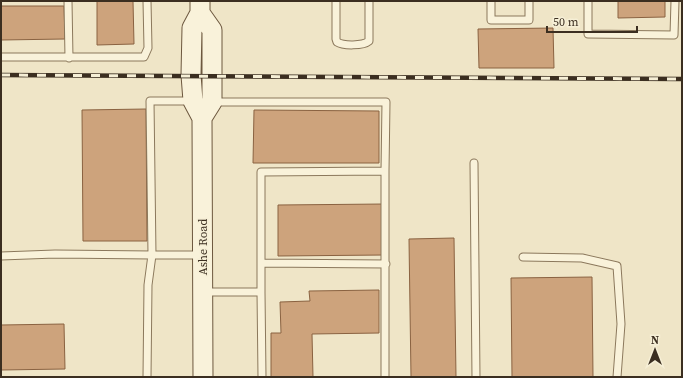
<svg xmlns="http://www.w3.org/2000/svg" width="683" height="378" font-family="'Source Serif 4',serif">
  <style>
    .building { fill: #cda37c; stroke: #8a6241 }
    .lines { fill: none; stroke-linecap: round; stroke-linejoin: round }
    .lane-casing { stroke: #8b785c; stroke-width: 9 }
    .secondary-casing { stroke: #6d583f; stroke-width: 21 }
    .lane { stroke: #f9f2da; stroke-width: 7 }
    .secondary { stroke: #f9f2da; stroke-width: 19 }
    .rail-casing { stroke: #3b2e20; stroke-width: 4.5 }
    .rail { stroke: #f6efd6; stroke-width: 3; stroke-dasharray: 9; stroke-linecap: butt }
    .labels { text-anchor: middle; stroke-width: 3; stroke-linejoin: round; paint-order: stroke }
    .street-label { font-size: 12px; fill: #3b2e20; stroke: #f6efd6 }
  </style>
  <rect width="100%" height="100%" fill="#efe5c7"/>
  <path class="building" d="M97,1H133L134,44L97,45Z
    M618,1H665V17L618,18Z
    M1,6H64L65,39L1,40Z
    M553,28L554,68H479L478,29Z
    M146,109L147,241H83L82,110Z
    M254,110L379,111V163H253Z
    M384,204V255L278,256V205Z
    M454,238L456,377H411L409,239Z
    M592,277L593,377H512L511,278Z
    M379,290V333L312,334L313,377H271V333H281L280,302L310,301L309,291Z
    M64,324L65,369L1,370V325Z"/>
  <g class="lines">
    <defs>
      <path id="lane" d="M68,1L69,58
        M336,1V39L337,42C343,46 363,46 369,41V1
        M491,1V20H529V1
        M588,1V34L674,35L675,1
        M1,57H144L148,48L147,1
        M193,101H150L152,255H203
        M213,102H386L385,171
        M474,163L476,377
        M1,256L55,254L152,255L148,285L147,377
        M523,257L582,258L617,266L621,324L617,377
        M261,263L386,264
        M203,292H261V172L385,171V377
        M261,292L262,377"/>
      <path id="secondary" d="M200,1V13L192,28L191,75L193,101L202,118L203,377
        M200,13L212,30V102L202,118"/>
    </defs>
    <use href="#lane" class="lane-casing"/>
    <use href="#secondary" class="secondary-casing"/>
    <use href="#lane" class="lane"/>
    <use href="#secondary" class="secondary"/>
    <defs>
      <path id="rail" d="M1,75L682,79"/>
    </defs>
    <use href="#rail" class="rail-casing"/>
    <use href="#rail" class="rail"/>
  </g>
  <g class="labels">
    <g class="street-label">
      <text transform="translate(203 247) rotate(-90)" y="4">Ashe Road</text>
    </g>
  </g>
  <rect width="683" height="378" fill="none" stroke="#3b2e20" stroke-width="4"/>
  <g transform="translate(655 350)" stroke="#f6efd6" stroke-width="3" paint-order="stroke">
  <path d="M0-3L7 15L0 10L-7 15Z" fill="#3b2e20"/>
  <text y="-6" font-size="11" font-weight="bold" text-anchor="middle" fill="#3b2e20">N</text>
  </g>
  <path d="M547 26v6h90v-6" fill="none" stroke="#3b2e20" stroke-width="2"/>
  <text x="553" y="26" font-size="12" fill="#3b2e20" stroke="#f6efd6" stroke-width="3" paint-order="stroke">50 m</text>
</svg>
